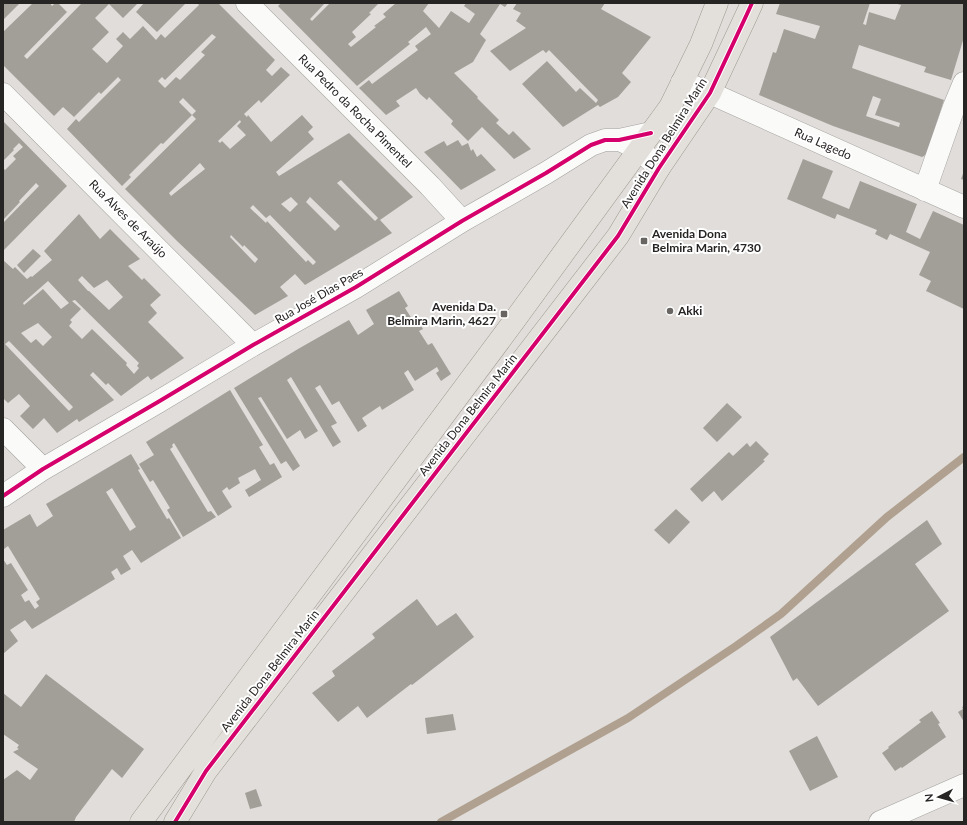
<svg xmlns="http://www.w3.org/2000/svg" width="967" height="825" font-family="Lato,sans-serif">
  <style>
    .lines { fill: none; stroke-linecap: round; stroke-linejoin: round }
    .stream { stroke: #b0a08f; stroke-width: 8 }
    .building { fill: #a29e98; fill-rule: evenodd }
    .street-casing { stroke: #a4a29f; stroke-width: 23 }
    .primary-casing { stroke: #a0988f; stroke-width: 23 }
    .street { stroke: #fafaf9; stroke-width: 22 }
    .primary { stroke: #e3e0db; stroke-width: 22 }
    .cycleway-casing { stroke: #fff; stroke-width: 6 }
    .cycleway { stroke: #d6006c; stroke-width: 4 }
    .poi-dot { fill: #686563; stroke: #fff; stroke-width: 1.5 }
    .labels { text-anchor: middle; stroke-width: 4; stroke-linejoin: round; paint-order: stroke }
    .street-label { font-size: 12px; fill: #272523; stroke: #fff }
    .poi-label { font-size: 12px; font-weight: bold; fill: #272523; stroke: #fff; text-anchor: start }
  </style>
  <rect width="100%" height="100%" fill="#e0ddda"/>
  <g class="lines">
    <path class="stream" d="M441,822L628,718L736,646L781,614L887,517L964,457"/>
  </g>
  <path class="building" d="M3,3H20L3,20Z
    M33,3H50L52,6L55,3H58L67,12L24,56L27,59L81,4L80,3H138L123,18L109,4L95,18L109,32L92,49L107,63L123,46L116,39L123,32L130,39L143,26L156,40L161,34L165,38L199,5L197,3H218L275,60L266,70L272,76L281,67L290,75L261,103L259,100L244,114L247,117L248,115L271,142L302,115L313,127L308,132L314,139L276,172L279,176L349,133L413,197L380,220L392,233L305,285L295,274L280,287L288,296L255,315L177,241L125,189L196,119L192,115L196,111L183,98L179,102L192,115L163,144L161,143L129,175L131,177L122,186L67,129L76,119L79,122L121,80L118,77L101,94L99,92L74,117L63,107L54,116L3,65V32ZM212,34L216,37L201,52L205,55L180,80L176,77L165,88L158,81L162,77L165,80ZM240,120L241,122L237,126L246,135L230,149L222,141L220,143L218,141ZM200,163L205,169L171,196L169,193ZM341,180L378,218L375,221L337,183ZM291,197L298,204L290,212L281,204ZM310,197L340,226L335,231L306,202ZM253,205L266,218L270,215L316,262L313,265L308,260L306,262L267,221L266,223L250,208ZM231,235L243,247L244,245L258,259L255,263L230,237Z
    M144,3H186L157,32L136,12Z
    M281,3H325L310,19L312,21L330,3H379L369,13L371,14L352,32L356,37L348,44L351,47L376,27L374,26L386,17L383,14L396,3H429L423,11L439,28L451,11L469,23L475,14L464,6L466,3H508L505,7L500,4L480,34L486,40L473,62L454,73L478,97L477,98L499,120L496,123L509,135L513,131L531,149L514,159L482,127L468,141L451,124L453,121L429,97L427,100L420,94L416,88L396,101L400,106L386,115L359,88L369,80L372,84L418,50L415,46L431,34L426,27L408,42L410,44L357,86L278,6Z
    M517,3H605L601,9L651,37L622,73L631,82L618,97L600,107L598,105L563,127L522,84L547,61L576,92L580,88L596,103L598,100L549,50L546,53L543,50L510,71L490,51L526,28L516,21L521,13L513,9Z
    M780,3H870L863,24L866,25L869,12L895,20L901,5L894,3H964V37L951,80L924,72L926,67L859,45L852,68L944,100L927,153L924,156L922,157L833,126L759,95L773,52L776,53L784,29L815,39L820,26L776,14ZM873,96L881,99L875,115L900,123L899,127L866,116Z
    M3,121L67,186L3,251V223L39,186L36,183L19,201L20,202L3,220V168L5,170L16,159L13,156L23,147L19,143L13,149L14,150L3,161Z
    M458,140L462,146L468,143L471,151L473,149L477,157L481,154L496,170L461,190L424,152L444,141L447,146Z
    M803,159L833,171L822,198L849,209L860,181L917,204L906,232L920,239L933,211L964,225V309L926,291L931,281L919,275L930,252L890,234L887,240L875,234L877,230L837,214L835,219L787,199Z
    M964,171V180L961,179Z
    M79,214L100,239L110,229L140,259L128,266L142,280L144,278L161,295L150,305L157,313L148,322L184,358L151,380L148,376L121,396L108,383L106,385L93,372L90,375L114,400L79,422L77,419L57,433L44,418L33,429L20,416L30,406L19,394L8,403L3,398V260L13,269L15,267L27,279L31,276L32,277L52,260L44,251ZM82,276L94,288L107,280L123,297L109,310L89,291H88L78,280ZM48,281L69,303L61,309L43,289L24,305L23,303ZM75,300L139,363L137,366L139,368L134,374L126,365L127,363L92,329L82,339L69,326L72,322L70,320L81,309L72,301ZM38,323L52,337L43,346L36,339L31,343L21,333ZM9,341L73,407L69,411L5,344Z
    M33,249L41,256L24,273L17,265Z
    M399,291L408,306L405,308L412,319L416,317L423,329L419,331L428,345L432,343L451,374L441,381L436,373L439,371L437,367L415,381L408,370L404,373L414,390L382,410L380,406L362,418L367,426L358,432L339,401L332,405L320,385L315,388L337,423L331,426L341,442L333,447L291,377L287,380L318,431L305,439L300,430L287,439L261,397L258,398L300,466L293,471L286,461L281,464L234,388L298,349L349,320L358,335L374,324L366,310Z
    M230,390L263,445L259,447L270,465L274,463L282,477L249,497L245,490L261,480L255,469L238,478L240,483L229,490L227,487L222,491L232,507L218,516L174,443L172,445L173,447L170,449L208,512L211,511L216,517L183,537L167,510L170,508L153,480L150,482L139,464L154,455L146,442Z
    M727,403L742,417L717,442L703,428Z
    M756,441L769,454L763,460L765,461L722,501L714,491L702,502L690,489L729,452L733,456L747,443L750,447Z
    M131,454L140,469L138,470L167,519L169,518L181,538L141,563L132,550L123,556L131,569L121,575L117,568L111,572L115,579L32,629L25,620L10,630L18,641L3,654V559L7,565L11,563L28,590L21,595L25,602L29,600L35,609L39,606L36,602L40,599L8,546L4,549L3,547V530L30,514L37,527L53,516L46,504ZM112,488L136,527L130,531L106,492Z
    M676,509L690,522L669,544L654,530Z
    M927,520L942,544L915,564L949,611L818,706L797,678L793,681L770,637Z
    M417,599L437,626L456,613L474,637L412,685L411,684L367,718L358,706L338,722L312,693L335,676L332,671L375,638L372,634Z
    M46,674L144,749L122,778L112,769L76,817L74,822H3V780L17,770L30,780L38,769L13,752L19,749L17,748L19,745L3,734V693L21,707Z
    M964,706V722L958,712L963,709L962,707Z
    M932,711L940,723L938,724L946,737L902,768L901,767L895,771L882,753L889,748L888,747L921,722L919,720Z
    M453,714L456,730L427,734L425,718Z
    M817,736L838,777L810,791L789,751Z
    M256,789L262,806L250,809L245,793Z"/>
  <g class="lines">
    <defs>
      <path id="street" d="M247,3L430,186L462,221
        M682,82L710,93L964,207
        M3,94L253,345
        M622,141L639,149L659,168
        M925,190L954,107L964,83
        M3,429L43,469
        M3,496L43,469L158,402L253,345L356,287L462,221L546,173L591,145L605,140H619L651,133
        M880,822L964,785"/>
      <path id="primary" d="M141,822L514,321L670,107L701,44L717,3
        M175,822L206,771L618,236L659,168L710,93L747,14L752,3"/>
    </defs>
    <use href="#street" class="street-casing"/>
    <use href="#primary" class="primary-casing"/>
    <use href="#street" class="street"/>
    <use href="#primary" class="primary"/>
    <defs>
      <path id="cycleway" d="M3,496L43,469L158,402L253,345L356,287L462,221L546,173L591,145L605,140H619L651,133
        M175,822L206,771L618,236L659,168L710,93L747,14L752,3"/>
    </defs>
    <use href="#cycleway" class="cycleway-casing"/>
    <use href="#cycleway" class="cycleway"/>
  </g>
  <g class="poi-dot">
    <rect x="640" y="237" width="8" height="8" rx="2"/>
    <circle cx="670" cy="311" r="4"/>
    <rect x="500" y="310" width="8" height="8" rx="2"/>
  </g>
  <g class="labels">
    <g class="street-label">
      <text transform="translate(355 111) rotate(45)" y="4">Rua Pedro da Rocha Pimentel</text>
      <text transform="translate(664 143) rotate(-58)" y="4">Avenida Dona Belmira Marin</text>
      <text transform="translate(823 144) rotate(24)" y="4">Rua Lagedo</text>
      <text transform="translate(128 219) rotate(45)" y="4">Rua Alves de Araújo</text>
      <text transform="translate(319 296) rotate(-30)" y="4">Rua José Dias Paes</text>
      <text transform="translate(468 415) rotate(-52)" y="4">Avenida Dona Belmira Marin</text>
      <text transform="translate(270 671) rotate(-52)" y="4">Avenida Dona Belmira Marin</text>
    </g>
    <g class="poi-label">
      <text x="652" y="238">Avenida Dona<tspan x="652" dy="14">Belmira Marin, 4730</tspan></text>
      <text x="496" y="311" text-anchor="end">Avenida Da.<tspan x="496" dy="14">Belmira Marin, 4627</tspan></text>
      <text x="678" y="315">Akki</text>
    </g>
  </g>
  <rect width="967" height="825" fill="none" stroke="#272523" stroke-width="8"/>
  <g transform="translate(939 797) rotate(264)" stroke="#ffffff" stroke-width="3" paint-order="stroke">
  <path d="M0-3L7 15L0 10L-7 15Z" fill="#272523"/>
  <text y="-6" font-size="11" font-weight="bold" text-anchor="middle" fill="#272523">N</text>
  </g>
</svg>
